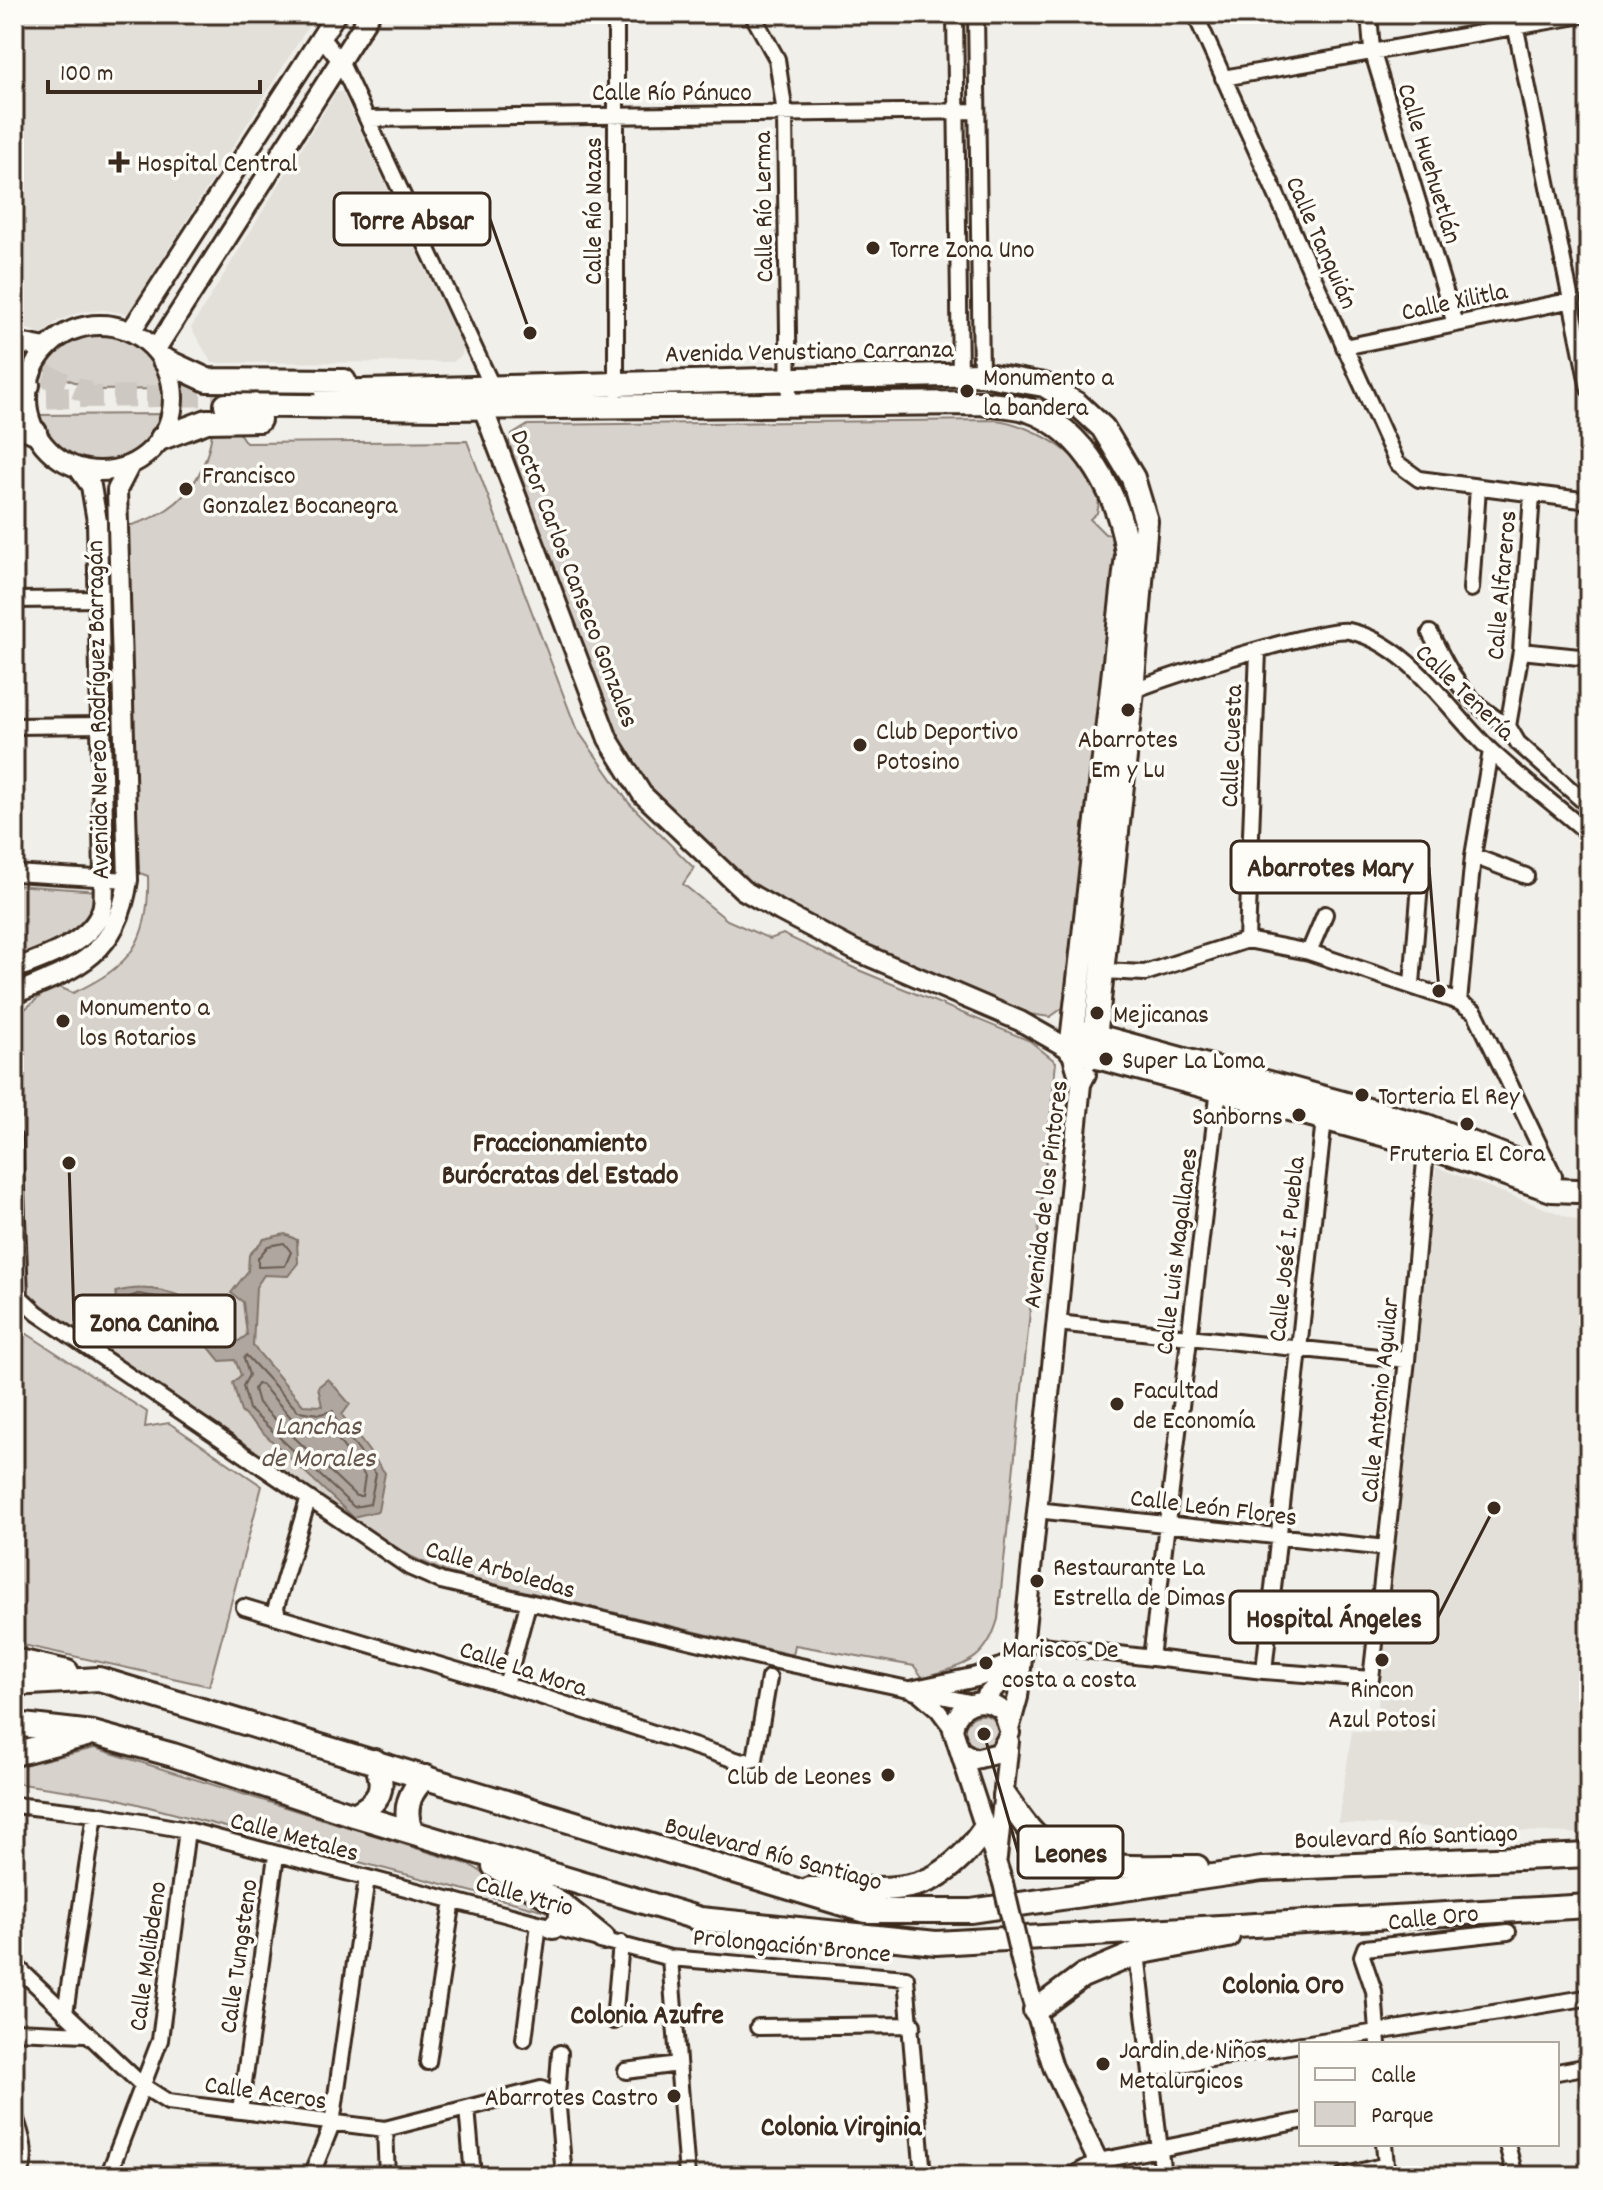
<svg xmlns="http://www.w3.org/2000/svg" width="1603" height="2190" font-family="Dekko,sans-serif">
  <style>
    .built { fill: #e3e0da }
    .green { fill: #d7d2cc; stroke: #897e75; stroke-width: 2 }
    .water { fill: #aea69f; stroke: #80746b; stroke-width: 2 }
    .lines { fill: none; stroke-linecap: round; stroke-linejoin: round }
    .shore { stroke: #695c52; stroke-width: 2 }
    .primary-tunnel { stroke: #cdc8c1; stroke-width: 22; stroke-dasharray: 22 11; stroke-linecap: butt }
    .street-casing { stroke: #3b2a1e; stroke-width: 20 }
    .secondary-casing { stroke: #3b2a1e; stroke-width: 24 }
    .primary-casing { stroke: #3b2a1e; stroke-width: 28 }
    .street { stroke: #fdfcf7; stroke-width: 14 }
    .secondary { stroke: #fdfcf7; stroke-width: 18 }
    .primary { stroke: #fdfcf7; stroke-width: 22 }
    .secondary-bridge-casing { stroke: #3b2a1e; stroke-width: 24; stroke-linecap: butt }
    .secondary-bridge { stroke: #fdfcf7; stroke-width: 18 }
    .poi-dot { fill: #3b2a1e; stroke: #fdfcf7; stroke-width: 3 }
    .labels { text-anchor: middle; stroke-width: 7; stroke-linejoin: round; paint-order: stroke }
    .street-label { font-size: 26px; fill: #3b2a1e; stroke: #fdfcf7 }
    .poi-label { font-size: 26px; fill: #3b2a1e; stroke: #fdfcf7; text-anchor: start }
    .neighbourhood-label { font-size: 28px; font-weight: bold; fill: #3b2a1e; stroke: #fdfcf7 }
    .water-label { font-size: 28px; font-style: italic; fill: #63554b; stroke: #fdfcf7 }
    .leader { fill: none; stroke: #3b2a1e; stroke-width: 3 }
    .callout-dot { fill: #3b2a1e; stroke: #fdfcf7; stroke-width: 3 }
    .callout { fill: #fdfcf7; stroke: #3b2a1e; stroke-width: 3 }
    .callout-label { font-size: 28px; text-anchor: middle; font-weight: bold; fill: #3b2a1e }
  </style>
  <rect width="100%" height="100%" fill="#f1efea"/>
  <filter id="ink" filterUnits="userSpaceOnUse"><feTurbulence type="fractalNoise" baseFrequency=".0125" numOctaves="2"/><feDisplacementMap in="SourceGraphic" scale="16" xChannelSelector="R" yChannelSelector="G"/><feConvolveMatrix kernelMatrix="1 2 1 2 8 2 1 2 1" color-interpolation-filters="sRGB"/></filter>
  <g filter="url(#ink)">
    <path class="built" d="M14,14H316L128,314L104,310L80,312L58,321L44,334L14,325Z
      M336,92H342L463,348L462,355L453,362L212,363L191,328Z
      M1436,1167L1589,1225V1834L1338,1823L1352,1731L1403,1733L1378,1708L1379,1694Z"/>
    <path class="green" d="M107,333C134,340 166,356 164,389L95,390L41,369C57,343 77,334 107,333Z
      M163,414C162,428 153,437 143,445C106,477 52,463 38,415Z
      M994,420C1030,422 1111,466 1097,513L1090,519L1105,534L1118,535L1072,988L1064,1007L1050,1017L1029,1014L928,976L860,946L754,888L710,852L634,774L606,716L509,443L512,435L528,425Z
      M212,433H239L246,443L467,441L576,728L629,803L694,868L683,884L727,920L770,939L783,934L856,969L1030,1041L1056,1062L998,1619C985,1664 963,1664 923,1678L914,1666L795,1645L793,1655L448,1573L412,1557L358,1524L28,1299L19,1014L54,985L73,993C131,966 150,941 148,876L134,871L124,527C175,515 204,485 212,433Z
      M14,885L99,891C104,926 39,948 14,959Z
      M15,1326L147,1412L145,1427L169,1423L262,1486L209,1686L14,1643Z
      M964 1733a18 18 0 1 1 36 0a18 18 0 1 1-36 0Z
      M95,1748L470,1865L546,1911L111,1797L14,1783V1767Z"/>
    <path class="water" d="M285,1234L297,1240L298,1263L288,1276L264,1275L256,1287L253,1346L303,1405L322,1406L318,1387L328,1379L350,1404L342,1415L385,1473L378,1511L353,1517L241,1412L233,1383L241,1375L235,1360L220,1361L207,1345L205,1330L193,1324L192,1335C160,1339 141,1330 114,1314L116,1292C143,1284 182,1290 204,1311C215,1321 221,1335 233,1345L247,1335L243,1302L231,1293L248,1271L249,1255L264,1239Z"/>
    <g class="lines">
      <path class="shore" d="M284,1243L291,1252L285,1266L258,1267V1258L268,1246Z
        M138,1294L157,1297L189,1312L191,1317L182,1328C159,1331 140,1322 123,1309L124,1299Z
        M246,1355L298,1411L320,1414L333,1411L336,1420L376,1474L370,1504L354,1507L249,1409L243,1386L249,1375L244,1359Z
        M257,1384L262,1385L294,1421L327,1425L365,1476L362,1496H356L258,1403L254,1389Z"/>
      <path class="primary-tunnel" d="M14,363L89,393
        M14,398L227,395"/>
      <defs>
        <path id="street" d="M616,14V390
          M752,14L777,59L785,114L789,406
          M955,14L960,374
          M976,14L981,374
          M1195,14L1397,463L1419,479L1589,501
          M1369,14L1372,50L1455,324
          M1513,14L1589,389
          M321,37L340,61L492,386
          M1223,78L1589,14
          M368,119L976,111
          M1344,347L1573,300
          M1471,589L1478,488
          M14,600L100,599
          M1430,633C1453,678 1463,700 1508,726
          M1521,651L1589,658
          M1128,693C1153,680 1326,626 1349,631C1410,644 1449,712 1491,751C1522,780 1557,806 1589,834
          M14,726L101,725
          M1508,726L1521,651L1532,495
          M1508,726L1518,743L1589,806
          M1473,856L1526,876
          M14,873L128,880
          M1247,940L1258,651
          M1309,952L1325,914
          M1102,971L1145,973L1247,940L1309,952L1459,1002L1475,1012L1554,1176L1552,1190
          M1412,984L1420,884
          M1459,1002L1473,856L1491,751
          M14,1139L20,1297
          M20,1297L37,1313L409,1567L441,1581L772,1660L974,1703
          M1057,1323L1407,1360
          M1036,1510L1386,1548
          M244,1607L506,1685L742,1762L755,1759L769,1678
          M278,1617L276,1607L308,1500
          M1024,1643L1264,1671L1371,1679L1407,1360L1427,1139
          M1151,1658L1219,1088
          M1264,1671L1324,1119
          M506,1685L528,1604
          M915,1690L938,1710L953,1730
          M14,1805L95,1814L187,1830L670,1958L906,1978L923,2176
          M1137,1953L1163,2176
          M670,1958L687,2176
          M14,1964L143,2086L168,2102L385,2129L541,2089L557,2096
          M65,2013L95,1814
          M614,2021L621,1943
          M758,2027L913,2025
          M14,2031L85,2034
          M524,2039L539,1924
          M1303,2044L1585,1998
          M1378,2044L1374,1991L1362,1956L1365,1948L1508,1932
          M560,2053L557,2096L564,2176
          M428,2062L453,1900
          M1151,2069L1301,2044
          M626,2071L678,2064
          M1557,2072L1589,2066
          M467,2108L473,2176
          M240,2111L276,1856
          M14,2114C22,2136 28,2154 20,2176
          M385,2129L387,2176
          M1384,2144L1387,2176
          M1507,2144L1515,2176
          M108,2176L160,2040L187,1830
          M311,2176L332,2124L367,1878
          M1071,2176L1098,2161L1301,2121
          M1343,2176L1386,2165"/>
        <path id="secondary" d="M27 398a73 73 0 1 1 146 0a73 73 0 1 1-146 0Z
          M131,331L336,14
          M14,342L46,348
          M156,349L370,14
          M483,408L608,739L642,794L743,890L780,911L854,950L1020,1021L1071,1050L1081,1084
          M14,969C43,958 92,943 102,909C105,900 103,887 104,877L97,521L91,486L79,469
          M14,994C79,968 117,954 128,880L117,490L130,465
          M915,1690L977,1677L1019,1661
          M981,1702L1015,1666
          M1010,1726L1018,1697L1081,1084L1086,1074
          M961,1751L975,1759L999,1753L1010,1733L1003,1711C983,1694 956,1703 953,1730L1003,1883
          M997,1858L1009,1741
          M1025,1977L1053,2067L1105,2176"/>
        <path id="primary" d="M164,360L207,380L344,381
          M14,386L28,385
          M326,392L981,374L1044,385L1077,404L1103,428L1133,478L1146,521L1132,691L1093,1057
          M226,405L444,408L979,403C995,405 1013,405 1028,410C1084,429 1122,499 1127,555L1071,1050L1426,1146L1552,1190L1577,1191
          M14,423L35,432
          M162,438L207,421L259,420
          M1082,1032L1427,1126L1543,1171
          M14,1660L67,1672
          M14,1684L99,1679L866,1911H971L1262,1869L1589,1855
          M14,1724L93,1733L173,1755L354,1815L700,1919L936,1943L1589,1906
          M14,1754L86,1735
          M1005,1796C1017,1813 1028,1831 1045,1844C1084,1874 1150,1866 1197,1867
          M354,1815C380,1802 387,1789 375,1761
          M411,1831C403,1810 409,1791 426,1777
          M494,1866L562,1905L603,1938
          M810,1889C892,1886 932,1905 985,1828
          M553,1927L560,1922L562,1905
          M1035,2011L1082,1976L1137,1953L1228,1936"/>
      </defs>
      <use href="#street" class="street-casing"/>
      <use href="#secondary" class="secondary-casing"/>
      <use href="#primary" class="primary-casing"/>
      <use href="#street" class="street"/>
      <use href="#secondary" class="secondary"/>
      <use href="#primary" class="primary"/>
      <defs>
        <path id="secondary-bridge" d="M1003,1883L1025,1977"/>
      </defs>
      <use href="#secondary-bridge" class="secondary-bridge-casing"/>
      <use href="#secondary-bridge" class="secondary-bridge"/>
    </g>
  </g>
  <g class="poi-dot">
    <path d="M115 150h8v8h8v8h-8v8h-8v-8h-8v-8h8z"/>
    <circle cx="873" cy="248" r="8"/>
    <circle cx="967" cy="391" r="8"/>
    <circle cx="186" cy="489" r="8"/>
    <circle cx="1128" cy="710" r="8"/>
    <circle cx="860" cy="745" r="8"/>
    <circle cx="1097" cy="1013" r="8"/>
    <circle cx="63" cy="1021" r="8"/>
    <circle cx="1106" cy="1059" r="8"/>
    <circle cx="1362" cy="1095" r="8"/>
    <circle cx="1299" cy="1115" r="8"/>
    <circle cx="1467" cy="1124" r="8"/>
    <circle cx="1117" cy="1404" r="8"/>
    <circle cx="1037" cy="1581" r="8"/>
    <circle cx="1382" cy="1660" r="8"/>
    <circle cx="986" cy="1663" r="8"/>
    <circle cx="888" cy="1775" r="8"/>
    <circle cx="1103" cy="2064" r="8"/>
    <circle cx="674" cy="2096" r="8"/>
  </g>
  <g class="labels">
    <g class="street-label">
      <text x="672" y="100">Calle Río Pánuco</text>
      <text transform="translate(1431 163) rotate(73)" y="9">Calle Huehuetlán</text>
      <text transform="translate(762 207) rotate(-91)" y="9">Calle Río Lerma</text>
      <text transform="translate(592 211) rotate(-90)" y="9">Calle Río Nazas</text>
      <text transform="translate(1323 242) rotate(66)" y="9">Calle Tanquián</text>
      <text transform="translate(1454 300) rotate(-12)" y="9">Calle Xilitla</text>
      <text transform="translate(809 350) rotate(-1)" y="9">Avenida Venustiano Carranza</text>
      <text transform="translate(576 578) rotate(69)" y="9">Doctor Carlos Canseco Gonzales</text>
      <text transform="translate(1500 585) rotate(-85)" y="9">Calle Alfareros</text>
      <text transform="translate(1466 691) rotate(44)" y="9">Calle Tenería</text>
      <text transform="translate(96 710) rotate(-91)" y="9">Avenida Nereo Rodríguez Barragán</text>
      <text transform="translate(1230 746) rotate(-88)" y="9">Calle Cuesta</text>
      <text transform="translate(1044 1194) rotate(-83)" y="9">Avenida de los Pintores</text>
      <text transform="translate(1285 1249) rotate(-84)" y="9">Calle José I. Puebla</text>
      <text transform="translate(1175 1251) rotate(-83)" y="9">Calle Luis Magallanes</text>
      <text transform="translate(1378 1400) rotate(-84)" y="9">Calle Antonio Aguilar</text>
      <text transform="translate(1214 1506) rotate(7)" y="9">Calle León Flores</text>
      <text transform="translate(501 1568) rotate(16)" y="9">Calle Arboledas</text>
      <text transform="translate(524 1667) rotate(18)" y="9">Calle La Mora</text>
      <text transform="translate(295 1835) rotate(15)" y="9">Calle Metales</text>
      <text transform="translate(1406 1835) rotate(-2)" y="9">Boulevard Río Santiago</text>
      <text transform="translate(774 1852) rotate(15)" y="9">Boulevard Río Santiago</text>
      <text transform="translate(525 1894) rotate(15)" y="9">Calle Ytrio</text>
      <text transform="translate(1433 1916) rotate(-6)" y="9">Calle Oro</text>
      <text transform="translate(792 1944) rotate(5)" y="9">Prolongación Bronce</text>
      <text transform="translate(146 1956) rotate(-82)" y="9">Calle Molibdeno</text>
      <text transform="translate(237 1956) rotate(-82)" y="9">Calle Tungsteno</text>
      <text transform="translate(266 2091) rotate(8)" y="9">Calle Aceros</text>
    </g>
    <g class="poi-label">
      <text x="137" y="171">Hospital Central</text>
      <text x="889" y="257">Torre Zona Uno</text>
      <text x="983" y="385">Monumento a<tspan x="983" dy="30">la bandera</tspan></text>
      <text x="202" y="483">Francisco<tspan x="202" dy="30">Gonzalez Bocanegra</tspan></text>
      <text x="876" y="739">Club Deportivo<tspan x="876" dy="30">Potosino</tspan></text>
      <text x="1128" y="747" text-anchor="middle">Abarrotes<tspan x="1128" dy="30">Em y Lu</tspan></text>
      <text x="79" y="1015">Monumento a<tspan x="79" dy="30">los Rotarios</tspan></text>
      <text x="1113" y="1022">Mejicanas</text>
      <text x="1122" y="1068">Super La Loma</text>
      <text x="1378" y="1104">Torteria El Rey</text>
      <text x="1283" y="1124" text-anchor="end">Sanborns</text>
      <text x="1467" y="1161" text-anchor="middle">Fruteria El Cora</text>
      <text x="1133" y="1398">Facultad<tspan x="1133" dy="30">de Economía</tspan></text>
      <text x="1053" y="1575">Restaurante La<tspan x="1053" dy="30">Estrella de Dimas</tspan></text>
      <text x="1002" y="1657">Mariscos De<tspan x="1002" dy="30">costa a costa</tspan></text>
      <text x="1382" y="1697" text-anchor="middle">Rincon<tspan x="1382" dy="30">Azul Potosi</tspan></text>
      <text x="872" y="1784" text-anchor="end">Club de Leones</text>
      <text x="1119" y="2058">Jardin de Niños<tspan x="1119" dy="30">Metalurgicos</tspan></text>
      <text x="658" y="2105" text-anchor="end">Abarrotes Castro</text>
    </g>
    <g class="neighbourhood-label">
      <text x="560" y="1151">Fraccionamiento<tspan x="560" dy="32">Burócratas del Estado</tspan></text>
      <text x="1283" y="1993">Colonia Oro</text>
      <text x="647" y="2023">Colonia Azufre</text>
      <text x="841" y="2135">Colonia Virginia</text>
    </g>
    <g class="water-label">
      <text x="318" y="1434">Lanchas<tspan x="318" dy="32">de Morales</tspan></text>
    </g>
  </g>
  <path class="leader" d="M530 333L490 219M1439 991L1429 867M69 1163L74 1321M1494 1508L1438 1617M984 1734L1018 1852"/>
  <g class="callout-dot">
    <circle cx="530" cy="333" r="8"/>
    <circle cx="1439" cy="991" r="8"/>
    <circle cx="69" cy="1163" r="8"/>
    <circle cx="1494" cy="1508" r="8"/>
    <circle cx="984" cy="1734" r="8"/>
  </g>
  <g class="callout">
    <rect x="334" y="193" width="156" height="52" rx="8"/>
    <rect x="1231" y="841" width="198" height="52" rx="8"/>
    <rect x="74" y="1295" width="161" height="52" rx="8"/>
    <rect x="1230" y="1591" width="208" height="52" rx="8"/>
    <rect x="1018" y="1826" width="105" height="52" rx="8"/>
  </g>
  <g class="callout-label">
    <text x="412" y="229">Torre Absar</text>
    <text x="1330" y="876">Abarrotes Mary</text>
    <text x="154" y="1331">Zona Canina</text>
    <text x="1334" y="1627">Hospital Ángeles</text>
    <text x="1071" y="1862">Leones</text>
  </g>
  <rect width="1603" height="2190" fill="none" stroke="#fdfcf7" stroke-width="48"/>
  <rect x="24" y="24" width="1555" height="2142" fill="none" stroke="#3b2a1e" stroke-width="3" filter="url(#ink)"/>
  <rect x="1299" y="2042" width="260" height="104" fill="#fdfcf7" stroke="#afa8a0" stroke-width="2"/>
  <rect x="1315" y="2068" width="40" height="12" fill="#fdfcf7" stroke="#afa8a0" stroke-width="2"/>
  <text x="1371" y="2082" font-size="24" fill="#3b2a1e">Calle</text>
  <rect x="1315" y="2102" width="40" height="24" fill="#d7d2cc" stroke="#afa8a0" stroke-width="2"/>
  <text x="1371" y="2122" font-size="24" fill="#3b2a1e">Parque</text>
  <path d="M48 80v12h212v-12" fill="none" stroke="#3b2a1e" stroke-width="4"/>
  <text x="60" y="80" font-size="24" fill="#3b2a1e" stroke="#fdfcf7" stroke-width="6" paint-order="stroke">100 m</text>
</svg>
